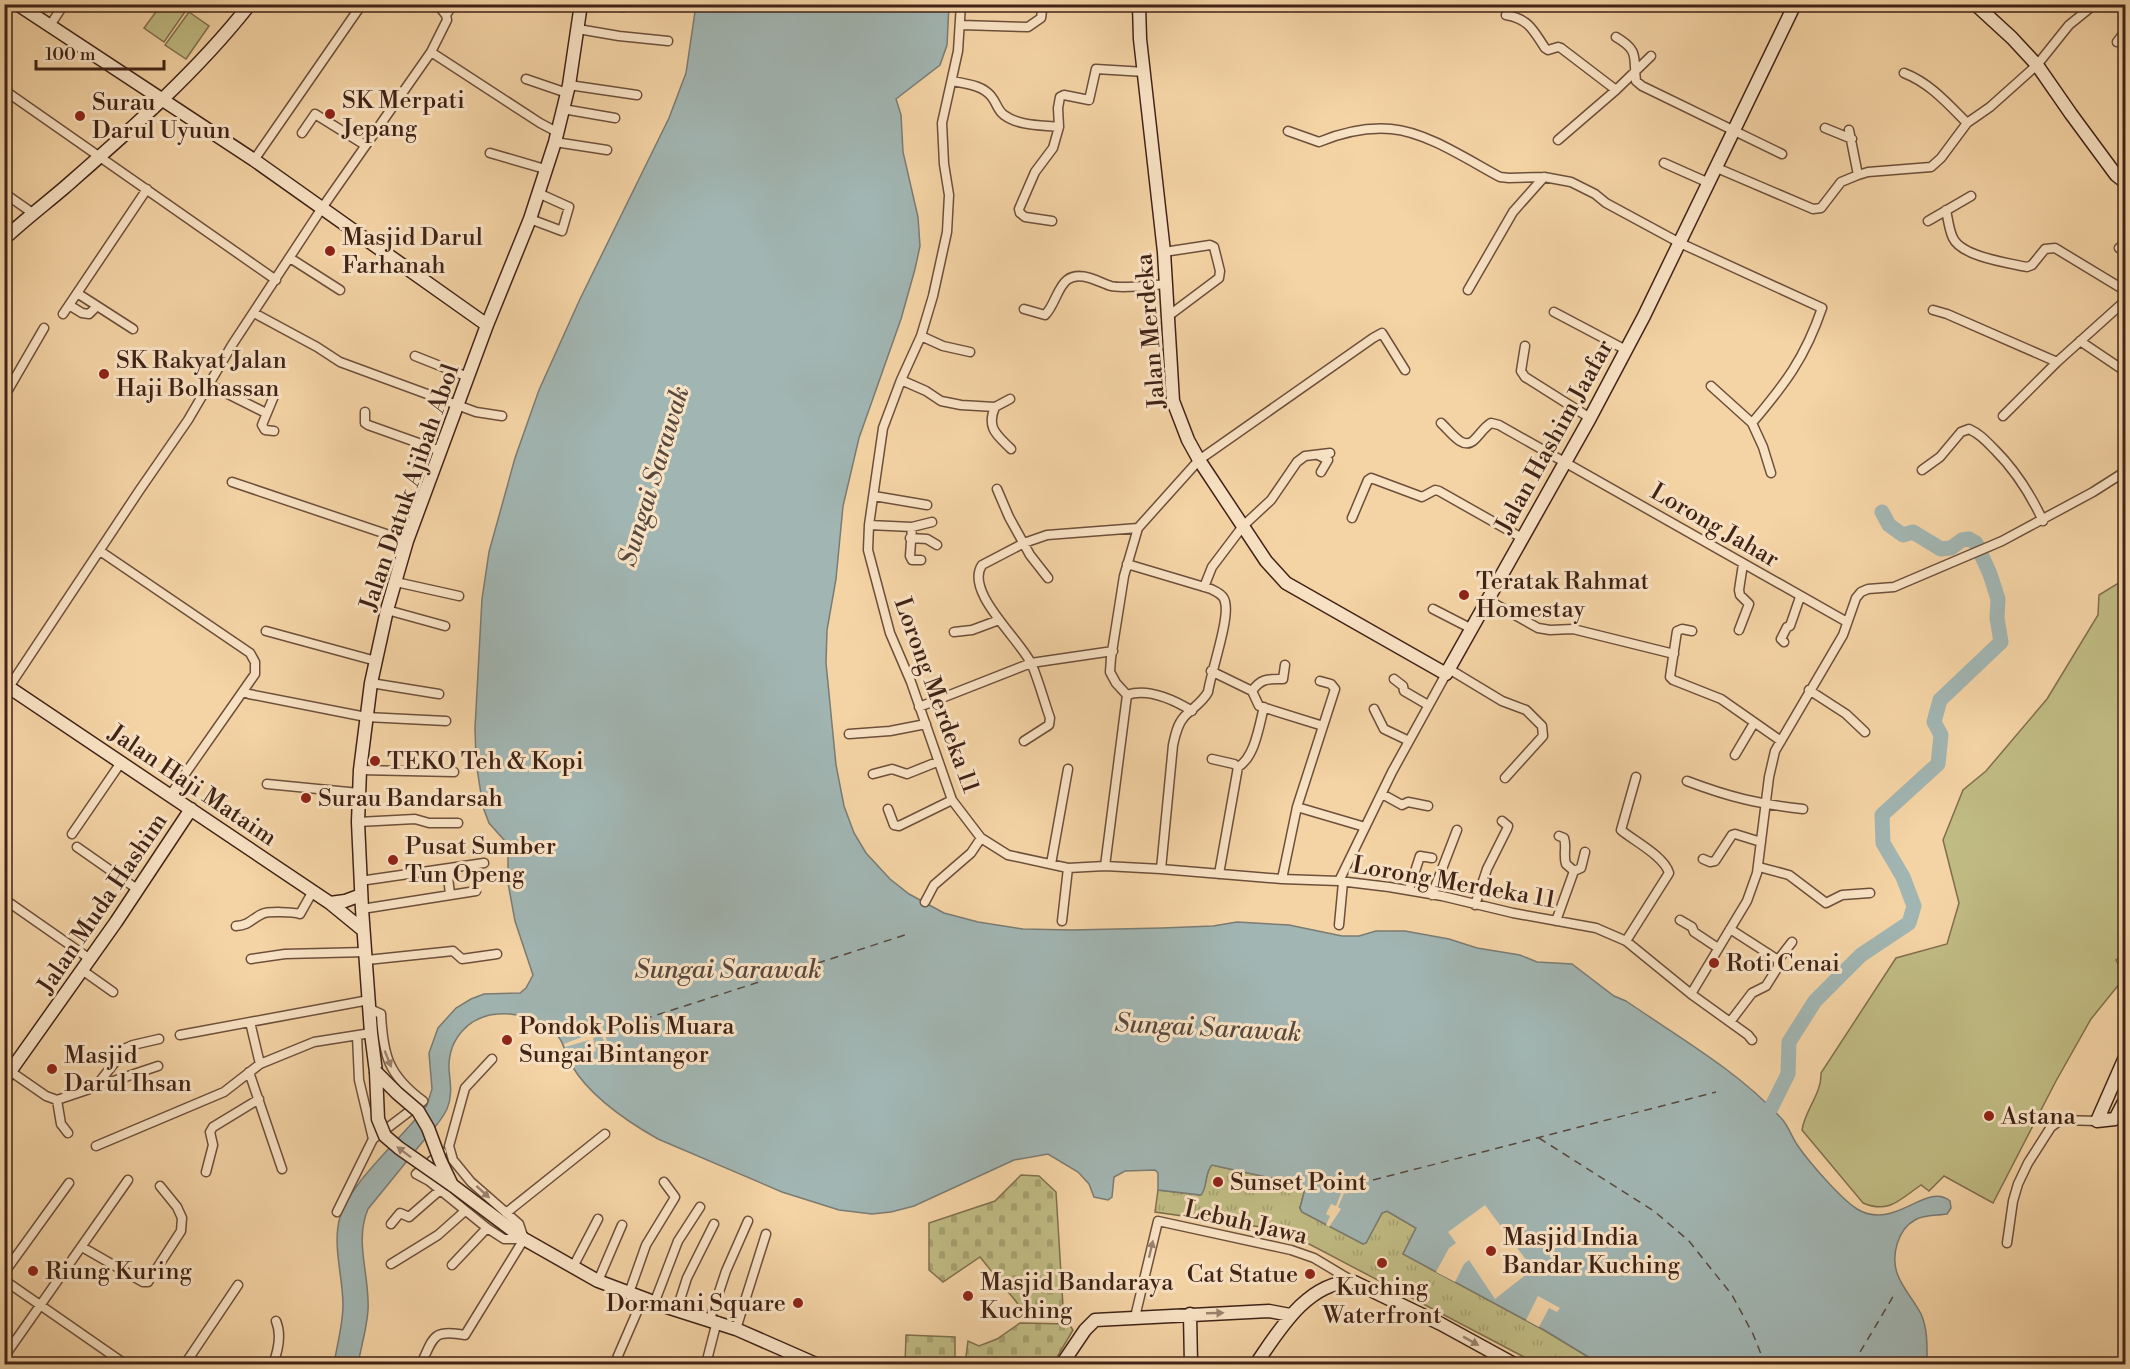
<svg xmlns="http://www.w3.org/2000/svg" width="2130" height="1369" font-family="'Libre Bodoni',serif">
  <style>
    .green { fill: #c0bb83; stroke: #806f4d; stroke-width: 1.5 }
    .cemetery { fill: url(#cemetery-stones); stroke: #806f4d; stroke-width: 1.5 }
    .park { fill: url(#park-tufts); stroke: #806f4d; stroke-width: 1.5 }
    .water { fill: #a1b5b2; stroke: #7a7b74; stroke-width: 1.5 }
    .pier { fill: #f4d3a5 }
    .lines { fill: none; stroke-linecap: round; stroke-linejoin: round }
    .river { stroke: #a1b5b2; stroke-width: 15 }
    .ferry { stroke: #58483e; stroke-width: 1.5; stroke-dasharray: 8 6; stroke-linecap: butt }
    .street-casing { stroke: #6d4f3a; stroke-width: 11 }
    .secondary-casing { stroke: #402317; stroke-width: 15 }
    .street { stroke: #f8e2c4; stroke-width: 8 }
    .secondary { stroke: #f8e2c4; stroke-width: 12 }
    .secondary-bridge-casing { stroke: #402317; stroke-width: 15; stroke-linecap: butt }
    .secondary-bridge { stroke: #f8e2c4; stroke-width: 12 }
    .oneway { fill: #9c826e }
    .poi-dot { fill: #8f2418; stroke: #f8e2c4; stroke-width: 2 }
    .labels { text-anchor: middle; stroke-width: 6; stroke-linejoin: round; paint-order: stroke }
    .poi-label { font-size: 24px; fill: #402317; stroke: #f8e2c4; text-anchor: start }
    .street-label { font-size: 24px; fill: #402317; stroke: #f8e2c4 }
    .water-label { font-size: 26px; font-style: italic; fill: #58483e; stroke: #f8e2c4 }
  </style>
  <defs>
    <pattern id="cemetery-stones" width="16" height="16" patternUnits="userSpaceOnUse" patternTransform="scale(1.5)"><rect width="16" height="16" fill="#c0bb83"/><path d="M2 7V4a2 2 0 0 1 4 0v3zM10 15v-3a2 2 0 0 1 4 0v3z" fill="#a6a070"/></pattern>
    <pattern id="park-tufts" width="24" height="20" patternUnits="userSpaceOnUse" patternTransform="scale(1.5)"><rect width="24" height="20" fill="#c0bb83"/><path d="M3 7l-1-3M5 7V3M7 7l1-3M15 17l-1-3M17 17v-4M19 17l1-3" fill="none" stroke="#a6a070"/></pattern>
  </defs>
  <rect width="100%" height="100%" fill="#f4d3a5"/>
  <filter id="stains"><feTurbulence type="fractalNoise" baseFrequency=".00333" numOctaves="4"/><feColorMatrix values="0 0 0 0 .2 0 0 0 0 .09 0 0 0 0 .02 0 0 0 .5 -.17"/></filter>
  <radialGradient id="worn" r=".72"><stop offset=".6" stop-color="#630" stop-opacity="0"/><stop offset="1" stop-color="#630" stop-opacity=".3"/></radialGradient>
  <path class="green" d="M161,5H181L187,9L164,42L144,28Z
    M189,12L209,26L186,59L165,45Z
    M2125,579L2126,952L2116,960L2125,977L2091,1019L2056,1081L1993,1203L1944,1176L1929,1191L1921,1185C1899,1200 1889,1214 1863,1203L1802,1130C1805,1110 1822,1093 1821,1073L1896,958L1947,944L1959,903L1943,840L1963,790L1986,771L2047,699L2098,615L2099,595Z"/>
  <path class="cemetery" d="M1021,1175L1039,1176L1056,1192L1063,1306L1022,1309L980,1257L943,1282L929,1270V1223L995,1201Z
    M1020,1323L1069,1324L1073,1330L1053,1364H965L968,1341L979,1346L997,1339Z
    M906,1335L955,1337V1364H905Z"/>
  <path class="park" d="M1212,1165L1302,1185L1305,1189L1300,1208L1302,1212L1363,1244L1366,1243L1382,1213L1387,1211L1416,1228L1403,1254L1544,1330L1600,1364H1535L1524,1357L1292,1235L1261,1227L1155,1212L1158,1190L1200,1195C1208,1187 1204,1173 1212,1165Z"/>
  <path class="water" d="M696,5H949L947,45L940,65L896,99L901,115L903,152L918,217L920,246L915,269L901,319L859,438L843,506L836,579L827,630L826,663L836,765L844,806L854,833L866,853L890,879L909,894L944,913L978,922L1023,929L1072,930L1162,928L1213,926L1237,922L1289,925L1342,936H1359L1376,931H1405L1449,939L1477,948L1520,955L1537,962L1572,964L1614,996L1626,1001C1680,1038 1738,1071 1782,1119C1789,1127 1792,1138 1798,1146C1809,1162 1841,1199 1857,1209C1895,1232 1926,1181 1950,1201L1951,1208L1947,1214C1937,1216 1925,1214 1915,1220C1898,1229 1891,1255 1897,1273C1902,1288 1914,1300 1921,1314C1928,1329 1927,1348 1927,1364H1600L1544,1330L1403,1254L1416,1228L1387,1211L1382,1213L1366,1243L1363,1244L1302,1212L1300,1208L1305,1189L1302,1185L1212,1165C1204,1173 1208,1187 1201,1195L1158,1190V1173L1155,1170L1125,1171L1114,1177L1112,1197L1108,1200L1094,1197L1089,1184L1078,1172L1048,1154L1014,1160L914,1206L891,1212L872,1214L839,1210L782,1192L658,1139C628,1122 590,1096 572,1066C564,1055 565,1040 553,1031C541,1020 514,1012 498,1014C469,1016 448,1039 449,1069C450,1082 453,1095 447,1109C441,1122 429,1134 420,1145C403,1166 385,1188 368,1209C354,1242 370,1275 368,1310C367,1328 361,1347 358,1364H334C337,1345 343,1324 343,1305C343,1277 332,1245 340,1217C351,1180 403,1138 427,1105L432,1089L429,1053L438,1028L456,1008L471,999L484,994L520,993L526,988L533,975L515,921L508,883V849L504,840L489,823L483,807L476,762L475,728L482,599L489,552L515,458L539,390L580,299L669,118L686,73Z"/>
  <path class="pier" d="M600,1018L609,1048L606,1049L602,1035L593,1038L596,1051L592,1052L589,1040L565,1047L564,1044L587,1035L583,1022H587L591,1034L600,1032L596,1019Z
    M1342,1185L1349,1190L1347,1194L1344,1193L1338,1207L1341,1209L1329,1227L1326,1225L1330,1216L1326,1214L1331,1204L1336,1206L1342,1191L1340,1189Z
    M1485,1205L1533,1269L1495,1299L1469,1260L1464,1264L1455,1282L1436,1272L1449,1248L1456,1243L1448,1232Z
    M1538,1296L1560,1308L1557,1312L1549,1308L1539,1327L1526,1320Z"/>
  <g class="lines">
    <path class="river" d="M1759,1125L1771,1108L1788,1074L1789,1042L1815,1001L1861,955L1909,923L1914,906L1903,877L1883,843L1882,815L1938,764L1941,735L1934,722L1940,700L2001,642L1997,618L1998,599L1990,574L1976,543L1969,539L1962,540L1951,548L1941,549L1913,532L1903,535L1889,525L1882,512"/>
    <path class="ferry" d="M604,1032L908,934
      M1539,1138L1654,1211L1689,1241L1732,1295L1753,1334L1765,1364
      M1346,1187L1716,1092
      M1853,1364L1894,1295"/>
    <defs>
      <path id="street" d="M608,4L623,7L624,4
        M961,4L958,51L942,123L944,164L949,195L947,232L933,296L921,336L901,380L883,428L869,525L868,550L890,633L911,682L952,800L981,838L1008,855L1068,868L1105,866L1161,869L1282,879L1339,881L1389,887L1442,896L1513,913L1596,928L1626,941L1691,994L1748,1035L1752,1040
        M2116,4L2126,12
        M446,15L453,4
        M1506,15C1529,19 1533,30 1545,48L1548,50L1558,47L1561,48L1616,90
        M961,25L1028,27L1041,18L1043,4
        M49,27L64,4
        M578,29L619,36L668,41
        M1616,37C1640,51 1633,57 1636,81L1642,86L1782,154
        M2117,42L2126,30
        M431,52L540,123L557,132
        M1904,73C1930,83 1948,104 1967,123
        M526,79L567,93
        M953,81C966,84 982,85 991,96C997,103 997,110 1004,115C1019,126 1041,125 1059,127
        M569,85L637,95
        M4,90L276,280
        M563,109L615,118
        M1825,128L1852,139
        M1849,130L1858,175
        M1288,131L1319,142C1341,133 1366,127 1391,129C1427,132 1468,160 1500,177L1509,178L1544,177L1571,182L1595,194L1606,203L1680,243L1822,308C1805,358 1785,384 1752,423
        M302,133L315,114L365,145
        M1558,140L1616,90L1651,56
        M555,142L607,150
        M490,153L545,169
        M254,160L362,4
        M1664,163L1709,183
        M1717,168L1813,209L1821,208L1841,182L1858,175L1868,172L1931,167L1941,158L1967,123L1990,107L2037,65L2069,25L2095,4
        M4,193L34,214
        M1946,210C1948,219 1949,230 1953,238C1962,257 2009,263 2027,267L2032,265L2045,249L2055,248L2126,291
        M530,219L562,231L569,207L538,193
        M1052,221L1025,217L1020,213L1019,209L1035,172L1053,148L1059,127L1058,108L1060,97L1064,95L1089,100L1096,69L1145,72
        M1928,221L1971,196
        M2119,248L2126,243
        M1164,252L1210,245L1214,247L1220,271L1219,278L1167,317
        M290,258L340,290
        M1468,290L1513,212L1544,177
        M77,293L133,329
        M69,305L82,313L89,314L97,306
        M1024,309L1045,315C1055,305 1057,288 1067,280C1080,270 1098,282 1111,286C1122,289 1153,285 1167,284
        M1933,310L1947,314L2057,362
        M1554,312L1626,350
        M254,313L317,347L340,362L476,412L502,416
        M63,314L147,189
        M921,336L943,346L970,352
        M2080,341L2126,372
        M1525,346L1521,371L1525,377L1590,418
        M415,356L468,377
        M901,380L926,391L941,401L961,405L995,407L1010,399
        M210,385L266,413
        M1711,386L1752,423L1763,447L1771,473
        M274,396L262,425L265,430L274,431
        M4,397L44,328
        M995,407C986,428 997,435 1011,449
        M365,412V423L368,425L441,451
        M2003,416L2057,362L2126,300
        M1441,423C1449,430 1462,450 1473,441C1480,435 1483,428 1491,423L1499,425L1847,622
        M1318,455L1328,460L1321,472
        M1922,470L1940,457L1961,432L1969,429C1980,434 1986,441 1995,450C2016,471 2030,493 2043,521
        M232,482L407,541
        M997,489L1009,517L1030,555L1048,578
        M874,496L927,505
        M1352,518L1368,480L1371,478L1422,497L1435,490L1439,491L1522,538
        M869,525L912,527L932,522
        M912,527L910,556L912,560H921
        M910,538L927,539L937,545
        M100,551L250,653L255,662V674L171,794
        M1127,564L1211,589C1217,592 1224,595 1225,602C1230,618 1211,672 1208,692C1202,703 1192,708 1184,717C1177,725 1175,736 1173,745L1161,869
        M396,582L459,596
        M1204,587L1212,567L1243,526L1271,500L1297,462L1305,456L1330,453
        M1488,600L1538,628L1550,630L1573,629L1674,654
        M1433,609L1472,629
        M387,610L445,626
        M1739,630L1749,604L1740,595L1739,590L1743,564
        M266,631L376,661
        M1692,631L1682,629L1677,631L1670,677L1673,680L1721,699L1781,741
        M954,632L972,630L999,620
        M1784,642L1781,639L1787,627L1790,626L1800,597
        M1285,665L1283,679C1268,679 1261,678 1252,691L1259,706L1323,726
        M1449,669L1502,701L1526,710L1542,726L1543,736L1505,778
        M1211,671L1252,691
        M1394,679L1403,686L1404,691L1428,705
        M371,683L439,694
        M9,687L139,491L188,420L232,345L322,208L431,52L447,20L446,15L437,4
        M1809,690L1846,714L1865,732
        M243,691L249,694L366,717L446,721
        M1127,695C1148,688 1174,700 1192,711
        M919,707L1031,663L1113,651
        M1374,709L1384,729L1409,741
        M849,734L890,731L926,724
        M1024,741L1049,725L1050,718C1044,701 1039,682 1032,665C1021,640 964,592 982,565L1024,543L1047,535L1138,528
        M1735,755L1754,723
        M1212,759L1234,764L1238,767L1219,874
        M1238,767C1255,757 1259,726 1264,707
        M360,770L454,772
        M873,774L892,769L907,774L937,762
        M1687,781C1729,797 1758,804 1803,809
        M267,784L359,793
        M1382,794L1402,805L1408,802L1428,806
        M1297,807L1365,827
        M888,809L894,825L899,826L952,800
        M358,822L415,819L429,823H458
        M72,834L122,761
        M77,847L137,889
        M1703,859L1710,862L1715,861L1732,835L1735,834L1761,842
        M1051,864L1068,769
        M1105,866L1127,695L1116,683L1110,672L1111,658L1124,576L1138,528L1199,460L1373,338L1382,333L1405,370
        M1759,867L1789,875L1826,903L1842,895L1870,893
        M447,869L450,894
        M1574,871L1581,868L1585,852
        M1282,879L1297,807L1335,689L1331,684L1320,681
        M360,881L484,863
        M1339,881L1392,772L1446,674
        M1409,890L1420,856L1432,858
        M1432,895L1457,830
        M4,899L90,959
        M925,902L934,885L971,853L981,838
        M1475,905L1487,869L1507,829L1508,826L1502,821
        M362,909L476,891
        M1680,920L1692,927L1694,932L1718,948
        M1062,921L1068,868
        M1556,921L1574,871L1566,864C1563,855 1567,846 1564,838L1559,836
        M1339,925L1343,882
        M236,926C250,925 251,919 262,914C268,911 294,912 300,914L313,891
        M1730,929L1778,960L1792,942
        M1626,941L1669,873C1664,856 1634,841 1621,830L1636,777
        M251,959L285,954L366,952
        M367,960L453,951L462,959L497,954
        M82,970L113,992
        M1691,994L1747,901L1757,873L1769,777L1775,751L1843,635L1856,598L1861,592L1868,589L1894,587L2002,541L2093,492L2126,471
        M250,1022L260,1064
        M1730,1022L1752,993L1766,986L1778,967V960
        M180,1035L369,1000
        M357,1036L359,1080L373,1139
        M492,1059L465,1088L449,1146L453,1160L471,1182L519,1224L524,1239
        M10,1071L46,1096L57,1100L158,1066
        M249,1072L282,1169
        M97,1085L126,1048L133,1045L159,1039
        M57,1100L61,1124L68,1133
        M96,1146L224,1092L260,1064L314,1042L371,1033
        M442,1152L416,1174L429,1181L487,1228L504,1239H524
        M206,1172L213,1145L210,1132L213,1127L259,1099
        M337,1212L373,1139L423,1101C388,1075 383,1055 381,1014L370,1009
        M506,1213L605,1134
        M391,1224L400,1213L409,1217L440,1190
        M2007,1243L2013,1201L2018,1184L2028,1163L2051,1127L2061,1120L2097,1121
        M82,1247L143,1282H148L181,1231L182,1218L177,1207L160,1186
        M391,1264L438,1235L465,1211
        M452,1265L487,1228
        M573,1267L598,1219
        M4,1273L69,1183
        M4,1280L125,1364
        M598,1281L622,1225
        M629,1293L646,1245L674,1199L675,1197L664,1182
        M655,1301L678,1241L700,1207
        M677,1309L687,1278L714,1224
        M1135,1317L1158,1221L1291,1250L1314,1258L1354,1282
        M710,1319L726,1271L748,1221
        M736,1329L766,1234
        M4,1357L128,1180
        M617,1358L643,1298
        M185,1364L238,1285
        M273,1364C278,1351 282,1335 276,1321
        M421,1364C434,1337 432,1329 465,1335L524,1239
        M706,1364L717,1321"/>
      <path id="secondary" d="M17,4L254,160L487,325
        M1139,4L1140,39L1164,252L1173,401L1188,440L1199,460L1266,561L1286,583L1446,674L1590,418L1644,316L1795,4
        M1975,4L2012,38L2037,65L2071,114L2116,175L2126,183
        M4,239C23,221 44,205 64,188C129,131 196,73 250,4
        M4,684L330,903L363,930
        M330,903L345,901L361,895
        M2126,1055L2097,1121L2115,1119L2126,1098
        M376,1072L371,1033L362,909L358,822L360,770L371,683L387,610L407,541L487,325L530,219L555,142L569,85L581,4
        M4,1080L116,922L191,809
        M452,1185L524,1239L598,1281L667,1307L736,1329L816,1364
        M1190,1314L1191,1364
        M1062,1364L1085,1330L1095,1320L1269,1311L1290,1315
        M1256,1364C1278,1332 1308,1280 1354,1282L1441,1324L1514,1364"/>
    </defs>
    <use href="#street" class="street-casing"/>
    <use href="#secondary" class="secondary-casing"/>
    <use href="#street" class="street"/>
    <use href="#secondary" class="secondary"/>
    <defs>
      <path id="secondary-bridge" d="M376,1072L378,1119L385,1136L399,1148L452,1185
        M376,1072L397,1093L418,1111L428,1128L440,1160L451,1183"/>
    </defs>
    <use href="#secondary-bridge" class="secondary-bridge-casing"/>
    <use href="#secondary-bridge" class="secondary-bridge"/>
  </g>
  <defs><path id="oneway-solid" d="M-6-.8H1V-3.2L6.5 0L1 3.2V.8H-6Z" transform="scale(1.5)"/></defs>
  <g class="oneway">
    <use href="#oneway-solid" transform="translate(388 1059) rotate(68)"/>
    <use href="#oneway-solid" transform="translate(404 1152) rotate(-143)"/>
    <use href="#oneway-solid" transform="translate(483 1192) rotate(42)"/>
    <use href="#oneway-solid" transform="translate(1151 1249) rotate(-77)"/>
    <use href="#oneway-solid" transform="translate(1215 1313) rotate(-2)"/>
    <use href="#oneway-solid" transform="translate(1471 1341) rotate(29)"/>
  </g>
  <g class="poi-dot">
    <circle cx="330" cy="114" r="6"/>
    <circle cx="80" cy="116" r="6"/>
    <circle cx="330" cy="251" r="6"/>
    <circle cx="104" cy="374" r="6"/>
    <circle cx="1464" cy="595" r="6"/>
    <circle cx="375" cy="761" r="6"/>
    <circle cx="306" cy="798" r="6"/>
    <circle cx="393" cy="860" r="6"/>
    <circle cx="1714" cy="963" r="6"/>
    <circle cx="507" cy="1040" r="6"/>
    <circle cx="52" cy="1069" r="6"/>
    <circle cx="1989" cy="1116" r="6"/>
    <circle cx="1218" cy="1182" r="6"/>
    <circle cx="1491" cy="1251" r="6"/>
    <circle cx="1382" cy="1263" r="6"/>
    <circle cx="33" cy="1271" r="6"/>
    <circle cx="1310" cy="1274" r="6"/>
    <circle cx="968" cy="1296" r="6"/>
    <circle cx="798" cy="1303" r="6"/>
  </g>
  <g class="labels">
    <g class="poi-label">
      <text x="342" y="108">SK Merpati<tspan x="342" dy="28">Jepang</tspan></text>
      <text x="92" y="110">Surau<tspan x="92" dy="28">Darul Uyuun</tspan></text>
      <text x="342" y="245">Masjid Darul<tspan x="342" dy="28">Farhanah</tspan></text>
      <text x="116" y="368">SK Rakyat Jalan<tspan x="116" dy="28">Haji Bolhassan</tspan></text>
      <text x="1476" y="589">Teratak Rahmat<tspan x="1476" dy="28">Homestay</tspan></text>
      <text x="387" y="769">TEKO Teh &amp; Kopi</text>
      <text x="318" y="806">Surau Bandarsah</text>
      <text x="405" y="854">Pusat Sumber<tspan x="405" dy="28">Tun Openg</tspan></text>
      <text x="1726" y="971">Roti Cenai</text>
      <text x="519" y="1034">Pondok Polis Muara<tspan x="519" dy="28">Sungai Bintangor</tspan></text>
      <text x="64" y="1063">Masjid<tspan x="64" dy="28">Darul Ihsan</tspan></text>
      <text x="2001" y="1124">Astana</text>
      <text x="1230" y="1190">Sunset Point</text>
      <text x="1503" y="1245">Masjid India<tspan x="1503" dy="28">Bandar Kuching</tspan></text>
      <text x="45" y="1279">Riung Kuring</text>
      <text x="1298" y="1282" text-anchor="end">Cat Statue</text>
      <text x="980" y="1290">Masjid Bandaraya<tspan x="980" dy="28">Kuching</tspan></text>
      <text x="1382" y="1295" text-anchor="middle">Kuching<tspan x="1382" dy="28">Waterfront</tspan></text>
      <text x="786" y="1311" text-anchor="end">Dormani Square</text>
    </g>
    <g class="street-label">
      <text transform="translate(1150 331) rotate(-95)" y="8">Jalan Merdeka</text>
      <text transform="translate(1554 436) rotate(-61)" y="8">Jalan Hashim Jaafar</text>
      <text transform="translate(409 487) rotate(-71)" y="8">Jalan Datuk Ajibah Abol</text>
      <text transform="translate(1715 525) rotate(30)" y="8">Lorong Jahar</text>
      <text transform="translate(937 695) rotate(70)" y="8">Lorong Merdeka 11</text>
      <text transform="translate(193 785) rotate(34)" y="8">Jalan Haji Mataim</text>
      <text transform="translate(1454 882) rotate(10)" y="8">Lorong Merdeka 11</text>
      <text transform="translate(102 903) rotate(-56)" y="8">Jalan Muda Hashim</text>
      <text transform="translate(1246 1222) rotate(13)" y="8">Lebuh Jawa</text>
    </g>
    <g class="water-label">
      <text transform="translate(653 476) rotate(-73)" y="9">Sungai Sarawak</text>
      <text x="728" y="978">Sungai Sarawak</text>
      <text transform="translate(1208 1027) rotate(3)" y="9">Sungai Sarawak</text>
    </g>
  </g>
  <rect width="2130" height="1369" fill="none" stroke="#f4d3a5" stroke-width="24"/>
  <rect x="6" y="6" width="2118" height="1357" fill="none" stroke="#402317" stroke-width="3"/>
  <rect x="12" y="12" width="2106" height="1345" fill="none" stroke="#402317" stroke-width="1.5"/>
  <path d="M36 60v9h128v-9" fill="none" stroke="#402317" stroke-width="3"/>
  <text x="45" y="60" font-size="18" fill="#402317" stroke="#f8e2c4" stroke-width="4.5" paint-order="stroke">100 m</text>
  <rect width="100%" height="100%" filter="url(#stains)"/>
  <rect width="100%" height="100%" fill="url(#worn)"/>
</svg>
